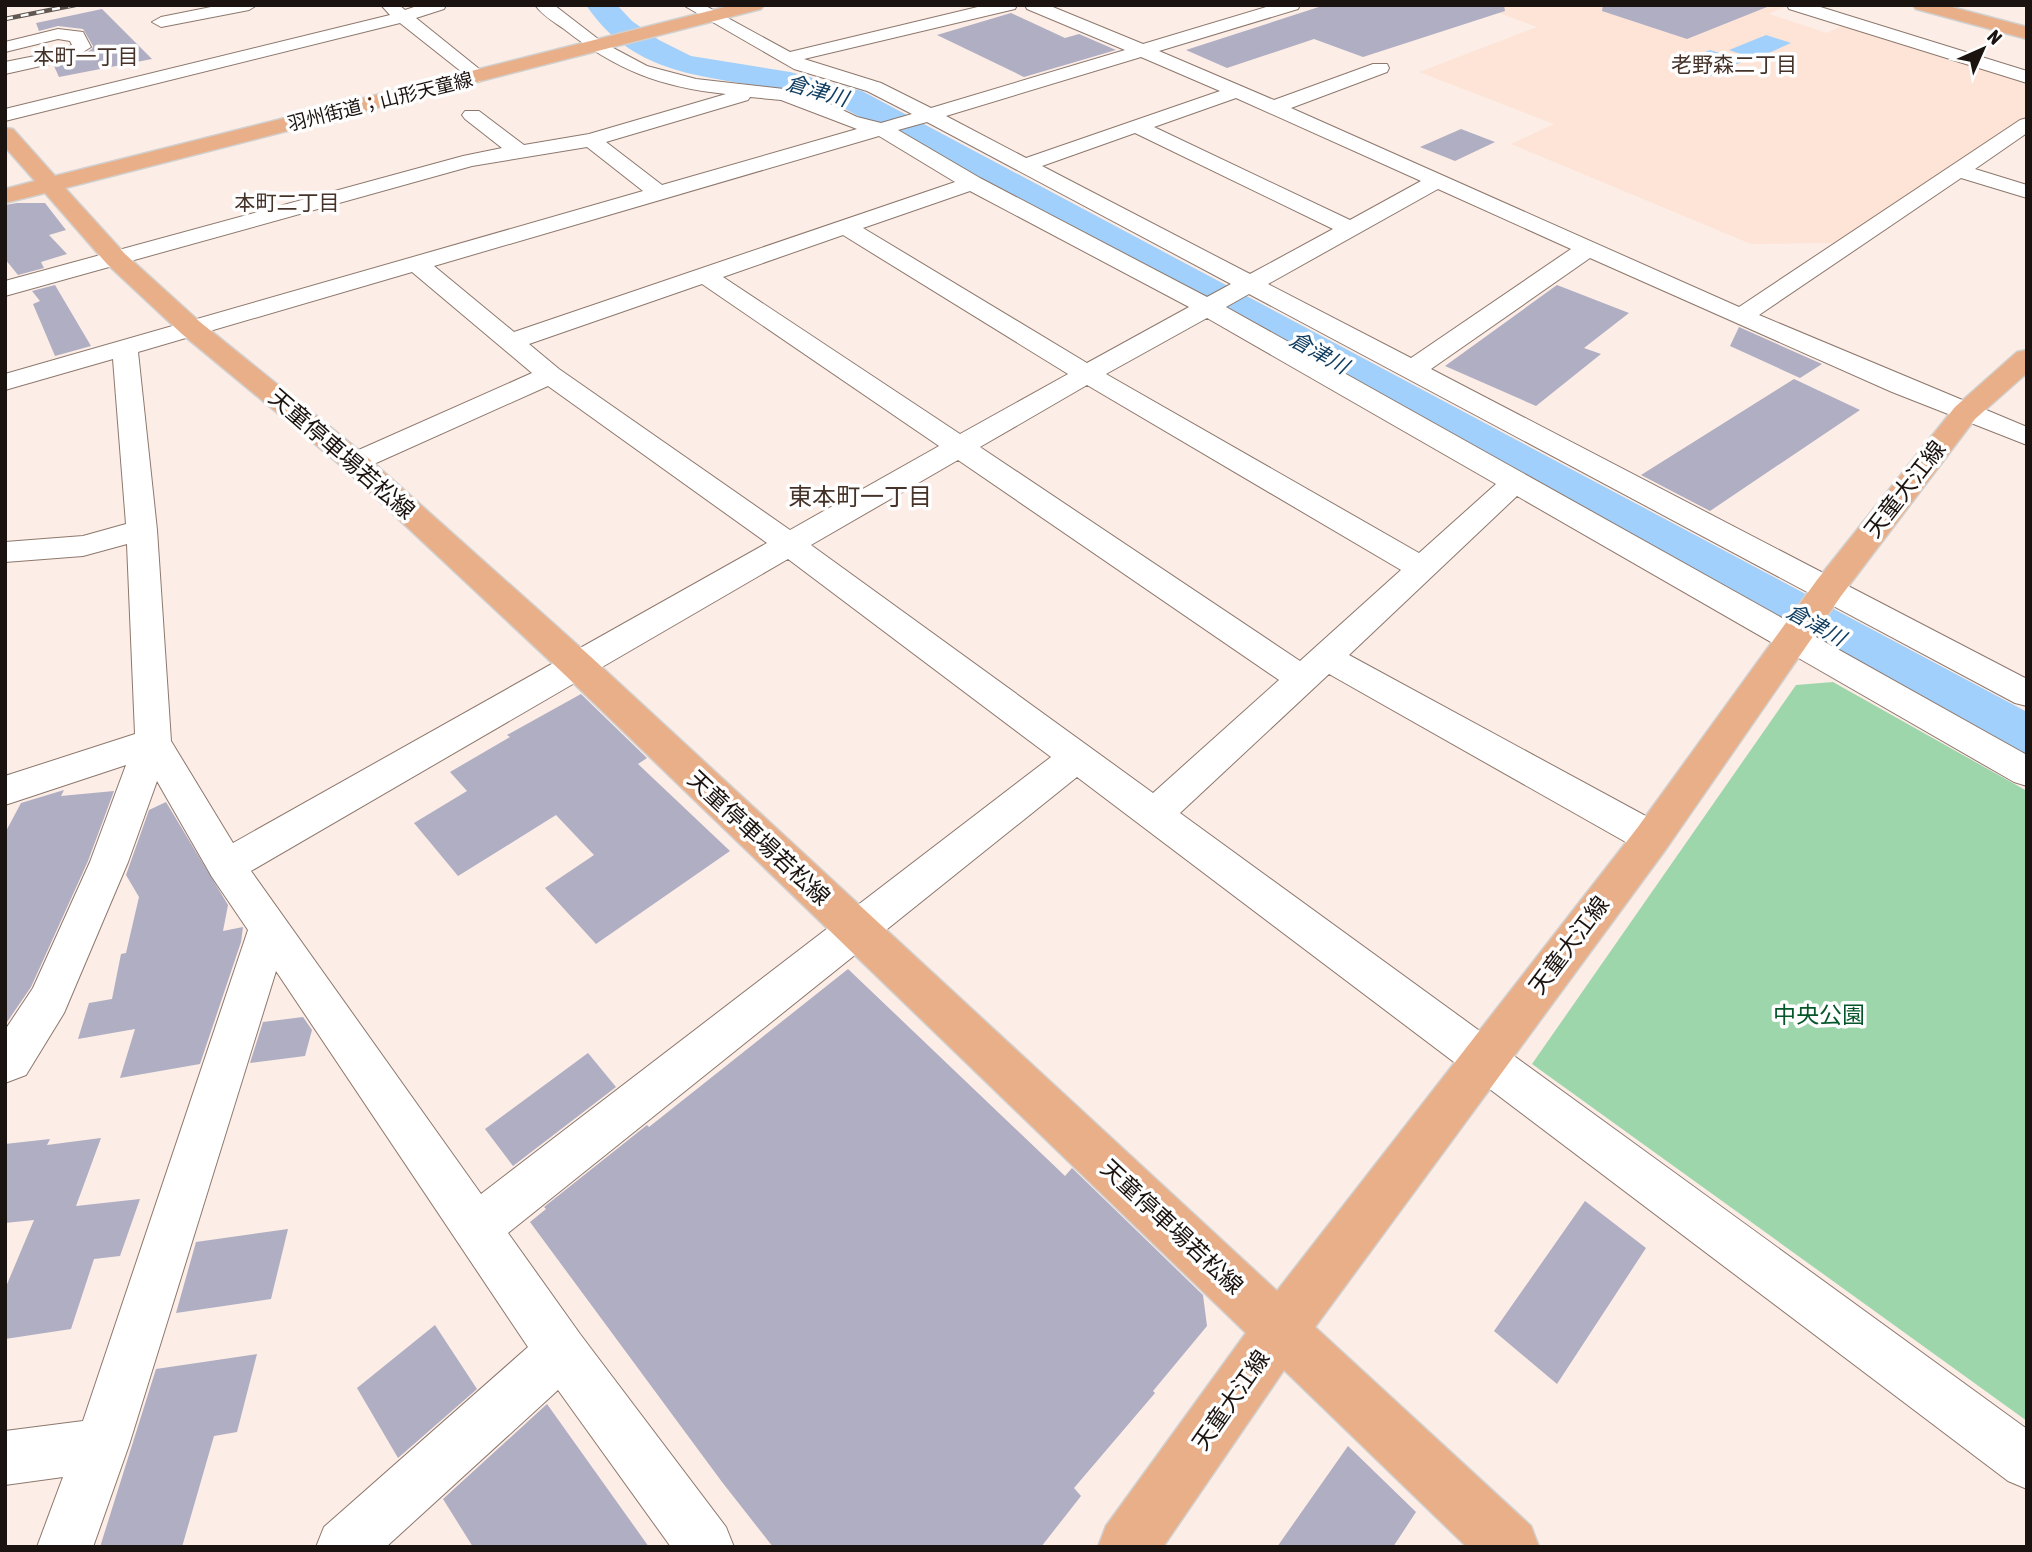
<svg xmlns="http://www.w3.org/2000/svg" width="2032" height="1552" font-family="'Asap Condensed','Noto Sans JP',sans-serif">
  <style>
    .built { fill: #fde4d7 }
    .green { fill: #9ed6ab }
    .water { fill: #a0d0fb }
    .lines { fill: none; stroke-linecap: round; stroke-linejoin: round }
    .river { fill: #a0d0fb; fill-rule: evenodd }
    .building { fill: #afaec3 }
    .minor-casing { stroke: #8d786d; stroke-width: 2 }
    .major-casing { stroke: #d1d0cf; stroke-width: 3 }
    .minor { fill: #fff; fill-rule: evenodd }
    .major { fill: #e9af89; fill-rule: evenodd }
    .rail-casing { stroke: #615752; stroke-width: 4.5 }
    .rail { stroke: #fefefe; stroke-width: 2.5; stroke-dasharray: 8; stroke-linecap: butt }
    .labels { text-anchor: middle; stroke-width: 7; stroke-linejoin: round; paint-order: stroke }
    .far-street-label { font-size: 19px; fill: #1b130f; stroke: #fefefe }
    .far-neighbourhood-label { font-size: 21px; fill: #453329; stroke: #fefefe }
    .far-water-label { font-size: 21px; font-style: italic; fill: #103d60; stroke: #fefefe }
    .street-label { font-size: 23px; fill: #1b130f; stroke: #fefefe }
    .park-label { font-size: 23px; fill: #055629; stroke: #fefefe }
    .neighbourhood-label { font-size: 24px; fill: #453329; stroke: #fefefe }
  </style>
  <rect width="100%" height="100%" fill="#fcede6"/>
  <path class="built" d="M1478,5H1788L1769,14L1827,33L1848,23L2027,79V119L1834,243L1751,244L1511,144L1554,124L1419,72L1537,27Z"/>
  <path class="green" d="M1833,682L2027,791V1421L1532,1064L1796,685Z"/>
  <path class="water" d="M1766,35L1791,43L1755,59L1729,50Z
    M1710,50L1744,61L1708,77L1674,65Z"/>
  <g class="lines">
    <path class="river" d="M586,5H617L632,21L659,40L691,56L790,72L862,91L2027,712V763L2005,756L1523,483L838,105C821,100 804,95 786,91C709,75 636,79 586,5Z"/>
  </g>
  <path class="building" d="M1325,5H1504L1505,11L1363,57L1314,39L1227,68L1186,50Z
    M1603,5H1766L1767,7L1687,39L1602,11Z
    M102,9L152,59L59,77L54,66L73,61L92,49L93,46L83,29L58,26L39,31L36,23Z
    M1011,13L1065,38L1079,34L1116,50L1024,77L937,35Z
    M1461,129L1495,142L1455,161L1420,147Z
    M17,203H45L66,230L49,235L67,254L41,262L44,268L18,275L5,259V205Z
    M55,285L91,346L55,356L33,304L40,301L32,291Z
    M1557,285L1629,313L1584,348L1601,354L1536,406L1445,366Z
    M1739,327L1822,364L1800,378L1730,346Z
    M1794,379L1860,410L1710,511L1641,475Z
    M581,694L647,758L638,764L730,851L596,944L545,888L594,855L556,815L458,876L414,823L467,791L450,772L510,737L507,735Z
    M64,790L61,796L114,791L88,861L31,987L5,1025V833L21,803Z
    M166,802L228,905L223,931L243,927L241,942L200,1064L120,1078L135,1029L78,1039L89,1003L112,999L121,954L126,953L139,897L126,875L149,810Z
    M848,969L1065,1176L1072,1168L1203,1295L1207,1326L1153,1391L1155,1393L1074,1488L1081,1496L1041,1547H773L722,1482L530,1222L546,1209L544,1207L647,1125L649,1127Z
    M303,1017L312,1030L305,1056L250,1063L263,1022Z
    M588,1053L616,1087L513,1166L485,1129Z
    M101,1138L76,1206L140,1199L120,1256L94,1259L71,1329L5,1339V1289L34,1220L5,1223V1144L50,1139L47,1145Z
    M1585,1201L1646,1248L1557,1384L1494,1331Z
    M288,1229L271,1299L176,1313L196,1242Z
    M435,1325L477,1389L398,1458L357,1388Z
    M257,1354L237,1432L214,1436L182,1547H100L156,1369Z
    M547,1404L649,1547H473L443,1499Z
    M1348,1446L1416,1512L1393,1547H1277Z"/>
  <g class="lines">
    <defs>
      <path id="minor" d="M221,5H257L249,10L161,27L152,22L161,17Z
        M381,5H399L405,10L420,5H446L444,9L416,18L488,76L479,82L472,80L400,23L5,121V109L390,15Z
        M535,5H554L602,42L647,66L696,79L784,89L830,104L857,117L881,123L912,114L867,91L794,69L683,5H704L790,52L986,5H1017L1015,9L804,59L881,83L931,108L1125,50L1027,9L1025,5H1048L1143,44L1273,5H1300L1298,9L1159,51L1274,100L1373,64H1387L1389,68L1387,72L1291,108L1739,307L2020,120L2027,118V133L1975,169L2027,185V198L1961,178L1759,315L2027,427V445L1892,392L1590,258L1431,369L2027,679V706L2015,703L1249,294L1226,307L2027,755V786L2014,782L1517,496L1349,655L1666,827L1671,838L1666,849L1652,853L1638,849L1329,674L1180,813L2027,1429V1489L2008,1481L1077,777L508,1233L580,1334L726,1527L734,1547H671L558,1390L386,1547H316L324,1527L528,1347L276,971L129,1445L93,1547H37L63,1477L5,1485V1431L83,1421L248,930L212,877L157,781L128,862L64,1013L26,1075L5,1083V1030L33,988L90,862L126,765L5,805V776L135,734L127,544L83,556L5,562V542L83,536L126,524L113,359L5,390V374L643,191L587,147L472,166L5,296V281L463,156L502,148L465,119L462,115L465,111H479L524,145L589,134L726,94C660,87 616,70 564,29C554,22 542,15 535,5ZM1141,57L1220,91L1026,158L946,116ZM750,97L781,100L857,129L662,185L606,142L748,100ZM1236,98L1421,181L1350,220L1154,127ZM927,122L1231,284L1207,297L980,178L898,130ZM1135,133L1333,229L1250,274L1042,166ZM879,136L955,182L514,332L434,266ZM1438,189L1571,249L1411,358L1268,284ZM970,191L1189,307L1087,363L863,228ZM843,235L1068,374L960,434L723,277ZM412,272L532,373L345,456L341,462L345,468L355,471L365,468L548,386L767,543L233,843L171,741L157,530L138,352ZM702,284L939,446L790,530L559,369L529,344ZM1207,318L1496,484L1419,553L1106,374ZM1087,385L1401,570L1300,661L980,447ZM958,460L1279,680L1153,793L811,545ZM788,559L1051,757L481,1194L251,871Z
        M1787,5H1814L2027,71V83L1789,9Z
        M58,29L83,32L91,47L72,59L5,74V62L60,51L72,45L70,41L58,39L5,52V42Z"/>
      <path id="major" d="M733,5H764L761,9L65,188L125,254L200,322L366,456L591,657L1277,1291L1638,827L1817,580L1955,407L2017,352L2027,350V373L1975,419L1841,596L1666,849L1315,1327L1531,1526L1539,1547H1467L1284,1370L1163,1547H1098L1106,1526L1246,1333L565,675L344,468L182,334L107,264L45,193L5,203V189L35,181L5,147V128L13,129L55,176Z
        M1913,5H1944L2027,27V39L1916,9Z"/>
    </defs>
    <use href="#minor" class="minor-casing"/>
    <use href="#major" class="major-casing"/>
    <use href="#minor" class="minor"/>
    <use href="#major" class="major"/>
    <defs>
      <path id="rail" d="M5,19L75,5"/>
    </defs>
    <use href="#rail" class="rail-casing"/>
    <use href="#rail" class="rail"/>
  </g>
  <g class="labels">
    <g class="far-street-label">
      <text transform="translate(380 101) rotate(-14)" y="7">羽州街道；山形天童線</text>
    </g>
    <g class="far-neighbourhood-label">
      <text x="86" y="64">本町一丁目</text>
      <text x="1734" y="72">老野森二丁目</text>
      <text x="287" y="210">本町二丁目</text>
    </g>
    <g class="far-water-label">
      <text transform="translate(817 91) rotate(16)" y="7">倉津川</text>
      <text transform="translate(1319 353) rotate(29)" y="7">倉津川</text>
      <text transform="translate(1816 625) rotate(29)" y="7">倉津川</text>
    </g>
    <g class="street-label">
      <text transform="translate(342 454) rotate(41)" y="8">天童停車場若松線</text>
      <text transform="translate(1905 489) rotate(-52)" y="8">天童大江線</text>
      <text transform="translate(759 838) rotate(43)" y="8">天童停車場若松線</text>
      <text transform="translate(1569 945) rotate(-53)" y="8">天童大江線</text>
      <text transform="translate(1172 1227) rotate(43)" y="8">天童停車場若松線</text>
      <text transform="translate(1231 1400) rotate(-55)" y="8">天童大江線</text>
    </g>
    <g class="park-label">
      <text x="1819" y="1023">中央公園</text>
    </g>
    <g class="neighbourhood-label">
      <text x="860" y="505">東本町一丁目</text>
    </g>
  </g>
  <rect width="2032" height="1552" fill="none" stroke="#1b130f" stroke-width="14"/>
  <g transform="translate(1983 49) rotate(45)" stroke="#fefefe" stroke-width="5" paint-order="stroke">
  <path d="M0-5L12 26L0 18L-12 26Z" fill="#1b130f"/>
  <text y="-10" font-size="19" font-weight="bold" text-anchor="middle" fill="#1b130f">N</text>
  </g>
</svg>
